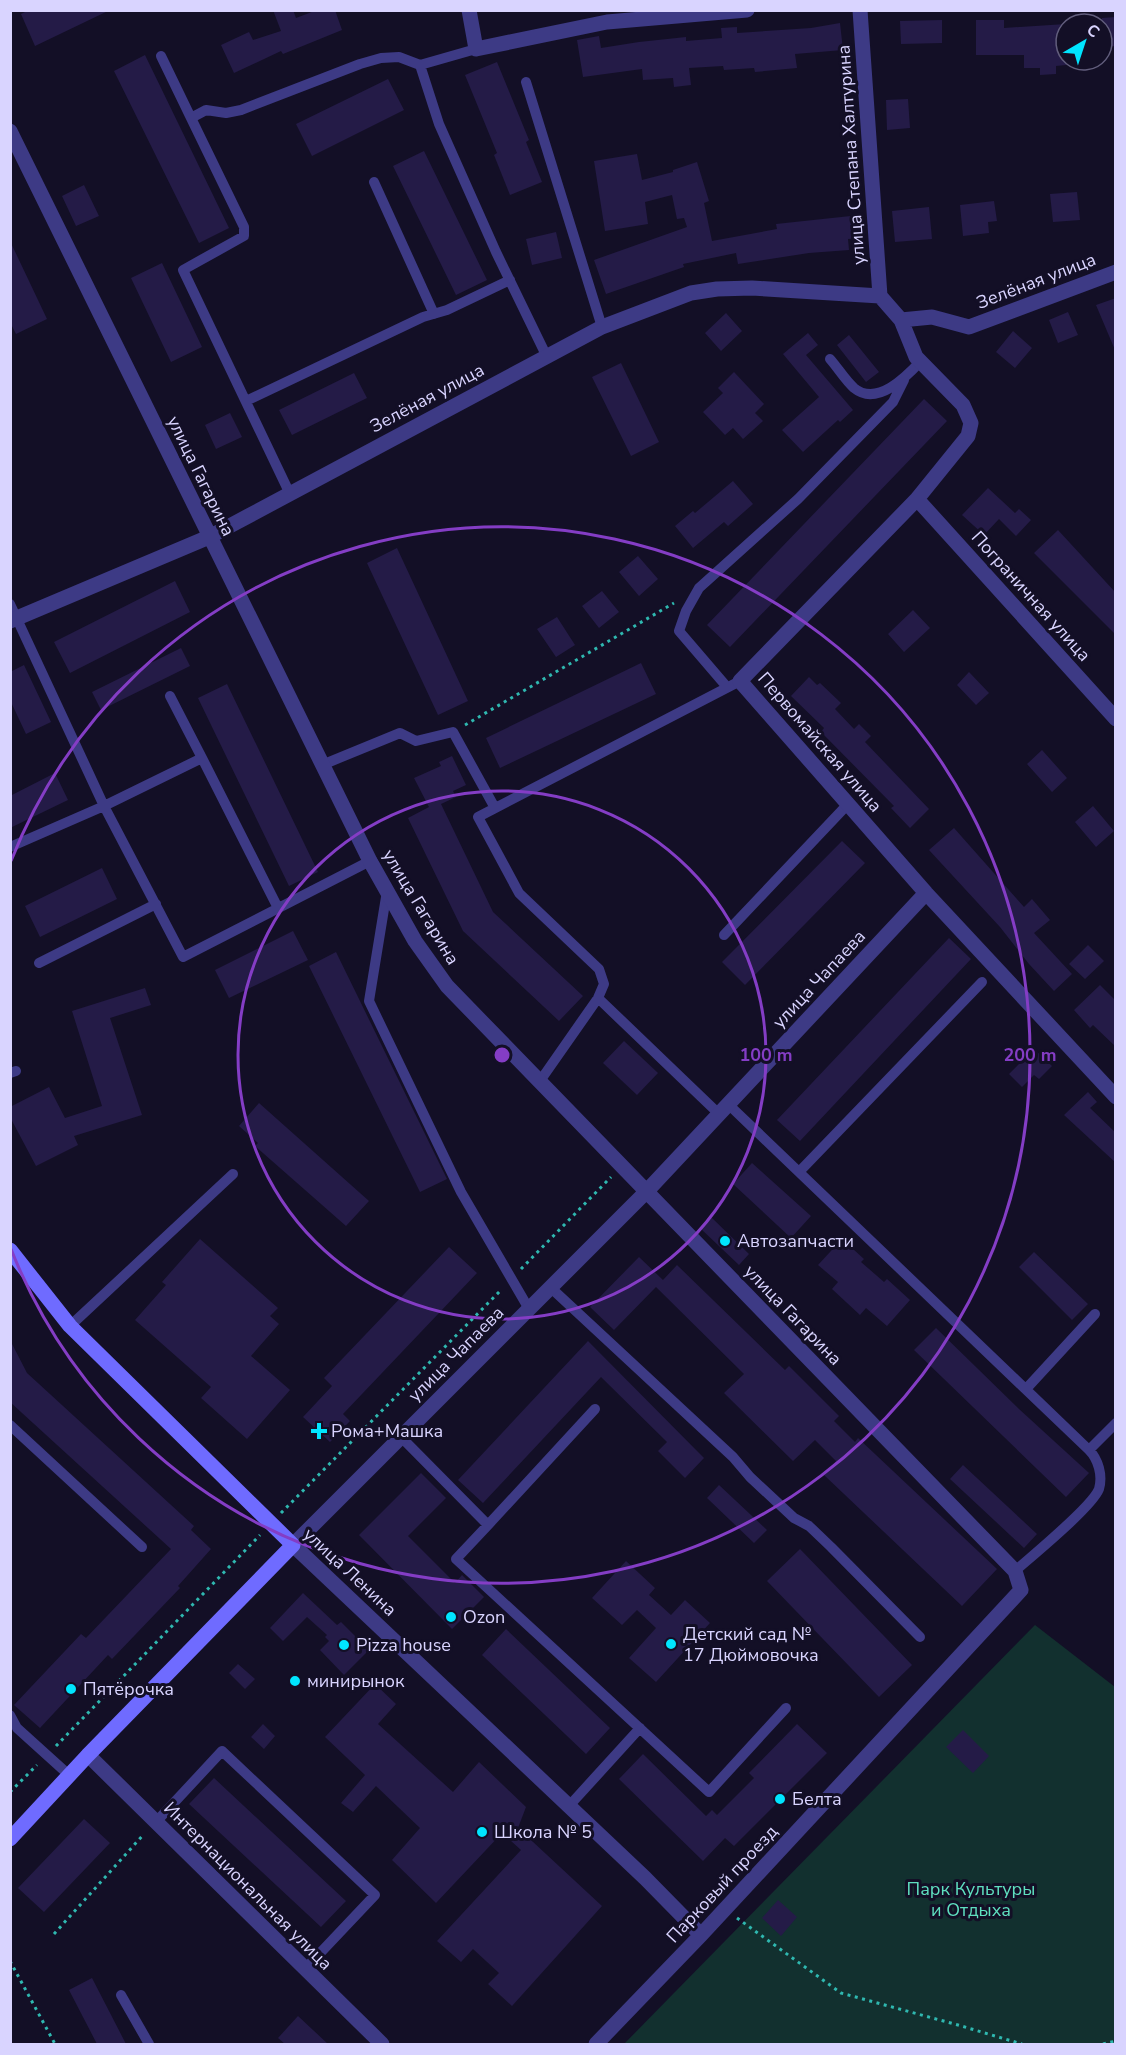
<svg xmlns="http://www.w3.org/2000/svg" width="1126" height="2055" font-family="'Nunito Sans',sans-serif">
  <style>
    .green { fill: #12302f }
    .building { fill: #241b47 }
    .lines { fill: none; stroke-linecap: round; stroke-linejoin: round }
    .path { stroke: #2fb8b0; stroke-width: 3; stroke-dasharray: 3 4.5; stroke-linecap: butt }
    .service { stroke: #3d3a85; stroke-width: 10 }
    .minor { stroke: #3d3a85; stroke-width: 15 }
    .secondary { stroke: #6f6bff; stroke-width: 15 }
    .ring { fill: none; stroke: #843dc5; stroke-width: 3 }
    .poi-dot { fill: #00e5ff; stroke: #130f26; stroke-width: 2 }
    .labels { text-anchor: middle; stroke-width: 6; stroke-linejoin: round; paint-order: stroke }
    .street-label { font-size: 18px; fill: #d9d4ff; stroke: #130f26 }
    .poi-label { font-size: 18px; fill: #d9d4ff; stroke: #130f26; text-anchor: start }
    .park-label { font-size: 18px; fill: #5fe0c0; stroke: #130f26 }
    .centre { fill: #843dc5; stroke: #130f26; stroke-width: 3 }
    .ring-label { font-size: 18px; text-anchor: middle; font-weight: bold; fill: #843dc5; stroke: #130f26; stroke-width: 6; stroke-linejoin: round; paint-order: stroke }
  </style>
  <rect width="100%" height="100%" fill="#130f26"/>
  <path class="green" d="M1035,1625L1115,1687V2044H624Z"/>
  <path class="building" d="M29,10H110L35,46L21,14Z
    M273,10H293L296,18L317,10H335L342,30L283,54L281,51L234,73L221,45L249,32L253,40L281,31Z
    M1116,17V46L1102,47V18Z
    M942,20V43L901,44L900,21Z
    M976,20H1004V28L1066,24V65L1056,66V74L1040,75V68H1024V55H976Z
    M840,23L843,50L795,54L797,68L755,72L754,68L724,70L723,66L689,68L691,85L674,87L673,78L643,80L642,69L583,77L577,40L599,36L601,48L639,42L686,37V41L722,38L721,28L737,27V33L811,28Z
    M145,55L229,228L199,243L114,71Z
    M497,62L529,140L526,142L542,182L510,195L494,155L497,153L465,75Z
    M388,79L404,110L312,156L296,124Z
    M908,99L910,128L887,130L886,100Z
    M424,151L487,280L456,295L393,166Z
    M637,154L642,180L673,172V170L697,162L709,201L704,203L712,241L777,229L776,224L860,215L862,238L848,239L849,250L809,253L738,264L736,253L683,264L684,267L606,294L594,260L687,227L684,218L677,219L672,195L645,202L648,224L605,231L594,161Z
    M84,185L99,216L76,226L62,196Z
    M1077,192L1080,220L1053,222L1050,194Z
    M994,201L997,221L988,222L989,233L963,236L960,205Z
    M929,207L932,239L895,242L892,211Z
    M556,232L562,258L532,265L526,239Z
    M10,241L47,319L16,334L10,322Z
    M162,263L202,347L171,362L131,278Z
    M1116,298V350H1115L1096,305Z
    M1068,312L1078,335L1058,343L1049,320Z
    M726,313L742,331L721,351L705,333Z
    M1013,331L1032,348L1015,368L996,352Z
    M808,333L818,345L806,355L853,410L840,422L838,420L803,452L782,430L819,397L783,354Z
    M849,335L879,372L866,382L837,345Z
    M621,363L659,442L631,456L592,377Z
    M734,372L764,404L755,413L763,421L743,439L733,428L725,435L703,412L723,393L718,388Z
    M354,373L367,398L292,435L279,410Z
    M924,399L947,421L730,647L707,625Z
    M230,413L242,437L216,449L205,425Z
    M733,481L753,504L728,526L724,522L693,548L675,526L693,511L695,513Z
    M988,488L1015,513L1019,509L1031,520L1016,536L999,519L984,535L962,515Z
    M1058,530L1116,593V635L1034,553Z
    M397,548L468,701L438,715L367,563Z
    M638,556L658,579L639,596L619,572Z
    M175,581L190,612L70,673L54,642Z
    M602,591L619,612L599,628L582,606Z
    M913,610L930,628L904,652L888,634Z
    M557,617L575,645L556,657L537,629Z
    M181,648L190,666L101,710L92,692Z
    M641,663L656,694L500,768L486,738Z
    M24,665L51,722L26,734L10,700V672Z
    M969,672L989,693L976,705L957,685Z
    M809,677L817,685L820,683L841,703L835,709L854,729L859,724L871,736L865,742L929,809L910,828L891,808L894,806L821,732L824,728L791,696Z
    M227,684L318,872L289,886L198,698Z
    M1042,750L1067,778L1052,792L1027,764Z
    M452,756L466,785L453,791L456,797L441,804L493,912L583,996L559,1021L463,931L408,818L429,807L414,778L441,766L439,762Z
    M55,773L68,800L10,828V796Z
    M1093,806L1114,831L1096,847L1075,822Z
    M954,828L1024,907L1032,899L1050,920L1034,933L1072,974L1054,991L1029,964L1000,927L929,850Z
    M842,841L865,863L745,985L722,962Z
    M102,868L117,899L40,937L25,906Z
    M293,931L308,960L229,998L215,970Z
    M949,938L971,959L800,1141L777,1120Z
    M1088,945L1104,961L1085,979L1069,964Z
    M336,952L447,1179L420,1192L309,966Z
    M1100,985L1116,1001V1047L1093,1025L1090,1028L1074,1010Z
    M145,988L151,1005L110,1018L142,1115L74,1136L78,1145L36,1166L10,1117V1107L49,1087L65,1118L102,1106L72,1011Z
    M624,1041L658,1073L637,1095L603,1063Z
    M1034,1049L1052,1066L1039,1079L1034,1075L1022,1087L1009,1074Z
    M1088,1092L1097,1102L1090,1108L1116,1133V1163L1064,1115Z
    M259,1103L369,1201L346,1226L255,1146L258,1143L239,1126Z
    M752,1163L811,1216L791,1238L733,1184Z
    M711,1217L749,1254L739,1265L700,1228Z
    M200,1239L278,1308L270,1316L279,1324L251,1356L290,1390L247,1439L201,1398L211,1387L135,1320L166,1285L162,1282Z
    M842,1239L864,1259L861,1262L884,1282L887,1279L910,1300L887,1326L866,1308L860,1315L832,1289L838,1282L818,1265Z
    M449,1247L477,1273L343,1414L350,1421L330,1442L303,1417L332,1386L324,1378Z
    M1034,1252L1088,1304L1072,1320L1019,1267Z
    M639,1257L663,1280L677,1265L785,1370L789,1366L839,1416L834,1421L855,1442L858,1438L997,1569L962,1606L824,1475L836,1461L815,1440L793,1461L724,1393L744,1374L656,1287L614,1330L590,1307Z
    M936,1328L1019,1409L1089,1473L1066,1497L914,1350Z
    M10,1340L27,1373L194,1526L191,1530L211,1549L178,1586L180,1588L112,1659L108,1655L40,1728L14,1705L81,1634L86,1638L171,1549L10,1402Z
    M588,1341L704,1458L685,1478L658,1451L667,1442L601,1377L483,1503L458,1480Z
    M963,1465L1037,1534L1024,1548L950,1479Z
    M421,1473L446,1498L408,1536L455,1583L462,1575L484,1597L452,1629L359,1535Z
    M719,1485L767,1530L754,1543L707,1498Z
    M800,1549L912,1665L879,1697L767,1581Z
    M626,1561L655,1588L649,1595L671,1615L685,1600L710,1623L656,1682L629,1658L656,1628L637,1610L622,1625L592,1598Z
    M303,1593L337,1625L341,1622L369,1650L344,1675L320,1650L329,1641L325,1637L327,1635L307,1617L283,1641L270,1628Z
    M506,1629L610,1728L586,1754L482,1655Z
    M238,1664L255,1679L245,1689L229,1673Z
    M375,1684L396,1704L378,1724L453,1792L479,1762L526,1807L518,1828L602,1906L512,2006L488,1984L499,1973L473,1949L461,1962L437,1941L521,1850L502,1833L436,1903L392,1860L420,1828L376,1786L353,1812L341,1803L365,1775L325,1737Z
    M263,1724L275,1736L264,1749L251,1737Z
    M797,1724L827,1753L734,1846L725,1838L703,1861L619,1779L643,1754L706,1816L712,1810L717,1815L754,1778L749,1773Z
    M963,1730L989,1756L973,1773L946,1747Z
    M214,1778L346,1901L321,1927L189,1804Z
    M84,1819L110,1843L44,1912L18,1888Z
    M778,1900L797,1917L781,1936L762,1918Z
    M92,1978L126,2044H97L69,1990Z
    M298,2016L328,2044H285L278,2038Z"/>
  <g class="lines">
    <path class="path" d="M465,725L674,603
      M521,1269L611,1177
      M281,1513L502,1289
      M56,1746L260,1535
      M10,1792L37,1765
      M737,1918L841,1993L958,2025L1022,2044
      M54,1934L144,1834
      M10,1961L55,2044
      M1103,2044L1116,2041"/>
    <path class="service" d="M161,56L191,118
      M420,65L439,124L496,252L547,357
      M526,82L602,327
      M374,182L434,314
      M830,359C838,368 845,380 854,388C877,407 906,377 921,361
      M246,401L423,317L447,310L510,280
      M290,494L183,270L244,236V227L191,118L206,110L226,113L241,110L360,64L381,58L399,57L420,65L476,49
      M10,604L104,806L10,847
      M727,687L679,631L686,611L699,588L798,499L893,402L904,380
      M170,696L202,758
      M322,765L400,733L416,741L453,732L495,808
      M387,891L369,1001L461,1192L529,1309
      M278,908L202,758L104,806L183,957L370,861
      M724,935L848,804
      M39,963L156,904
      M598,998L719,1114
      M10,1073L16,1071
      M540,1081L598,998L604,984L599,969L519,893L478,817L740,681
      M728,1104L1089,1450
      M799,1172L982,982
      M550,1287L733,1457L750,1477L794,1518L809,1526L831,1547L920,1637
      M70,1326L233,1174
      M1026,1389L1095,1314
      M10,1425L142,1547
      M401,1437L488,1525L595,1409
      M488,1525L456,1559L709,1792L786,1708
      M1015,1571C1033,1555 1092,1507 1099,1489C1103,1475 1098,1459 1089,1450L1116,1423
      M10,1715L17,1728L69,1775
      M569,1806L640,1728
      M156,1822L222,1751L375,1895L305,1969
      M121,1995L149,2044"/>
    <path class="minor" d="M469,10L476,49L607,22L747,10
      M860,10L880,296
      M10,131L370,861L415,941L447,986L1015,1571L1021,1590L701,1935L596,2044
      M880,296L901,320L916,357L963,405L971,423L968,436L917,499L740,681L926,893L1116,1097
      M901,320L932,317L969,327L1116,272
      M917,499L1116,719
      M10,621L209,537L602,327L691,293L717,289L752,288L880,296
      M88,1755L382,2044
      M701,1935L645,1878L293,1545L646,1192L926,893"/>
    <path class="secondary" d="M10,1250L70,1326L293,1545L88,1755L10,1839"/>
  </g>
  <g class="ring">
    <circle cx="502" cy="1055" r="264"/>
    <path d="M11 861A528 528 0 1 1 11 1249"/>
  </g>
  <g class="poi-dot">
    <circle cx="725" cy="1241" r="6"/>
    <path d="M316 1422h6v6h6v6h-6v6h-6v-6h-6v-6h6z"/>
    <circle cx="451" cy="1617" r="6"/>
    <circle cx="671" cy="1644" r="6"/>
    <circle cx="344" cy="1645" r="6"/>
    <circle cx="295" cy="1681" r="6"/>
    <circle cx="71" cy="1689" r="6"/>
    <circle cx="780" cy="1799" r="6"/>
    <circle cx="482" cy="1832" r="6"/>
  </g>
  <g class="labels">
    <g class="street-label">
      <text transform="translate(851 155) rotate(-94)" y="6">улица Степана Халтурина</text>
      <text transform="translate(1036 281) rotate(-21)" y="6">Зелёная улица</text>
      <text transform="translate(427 398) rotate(-28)" y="6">Зелёная улица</text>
      <text transform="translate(201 476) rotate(64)" y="6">улица Гагарина</text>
      <text transform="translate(1031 596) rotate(48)" y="6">Пограничная улица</text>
      <text transform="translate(820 742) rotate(49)" y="6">Первомайская улица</text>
      <text transform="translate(421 907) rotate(59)" y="6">улица Гагарина</text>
      <text transform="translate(819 979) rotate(-47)" y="6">улица Чапаева</text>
      <text transform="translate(793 1315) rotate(46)" y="6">улица Гагарина</text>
      <text transform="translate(456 1354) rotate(-45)" y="6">улица Чапаева</text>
      <text transform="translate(350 1572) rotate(43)" y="6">улица Ленина</text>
      <text transform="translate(722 1884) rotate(-47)" y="6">Парковый проезд</text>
      <text transform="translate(248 1886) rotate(45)" y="6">Интернациональная улица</text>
    </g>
    <g class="poi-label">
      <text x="737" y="1247">Автозапчасти</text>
      <text x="331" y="1437">Рома+Машка</text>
      <text x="463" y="1623">Ozon</text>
      <text x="683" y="1640">Детский сад №<tspan x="683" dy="21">17 Дюймовочка</tspan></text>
      <text x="356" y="1651">Pizza house</text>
      <text x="307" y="1687">минирынок</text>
      <text x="83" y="1695">Пятёрочка</text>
      <text x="792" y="1805">Белта</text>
      <text x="494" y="1838">Школа № 5</text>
    </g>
    <g class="park-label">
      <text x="971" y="1895">Парк Культуры<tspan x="971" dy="21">и Отдыха</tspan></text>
    </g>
  </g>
  <circle cx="502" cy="1055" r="9" class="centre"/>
  <g class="ring-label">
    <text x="766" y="1061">100 m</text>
    <text x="1030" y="1061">200 m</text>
  </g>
  <rect width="1126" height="2055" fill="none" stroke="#d9d4ff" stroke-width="24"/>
  <g transform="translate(1084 42) rotate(39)"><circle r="28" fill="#130f26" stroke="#625e7d" stroke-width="1.5"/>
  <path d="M0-4.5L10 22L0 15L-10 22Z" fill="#00e5ff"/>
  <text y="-9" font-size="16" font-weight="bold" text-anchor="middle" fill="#d9d4ff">С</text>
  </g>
</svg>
